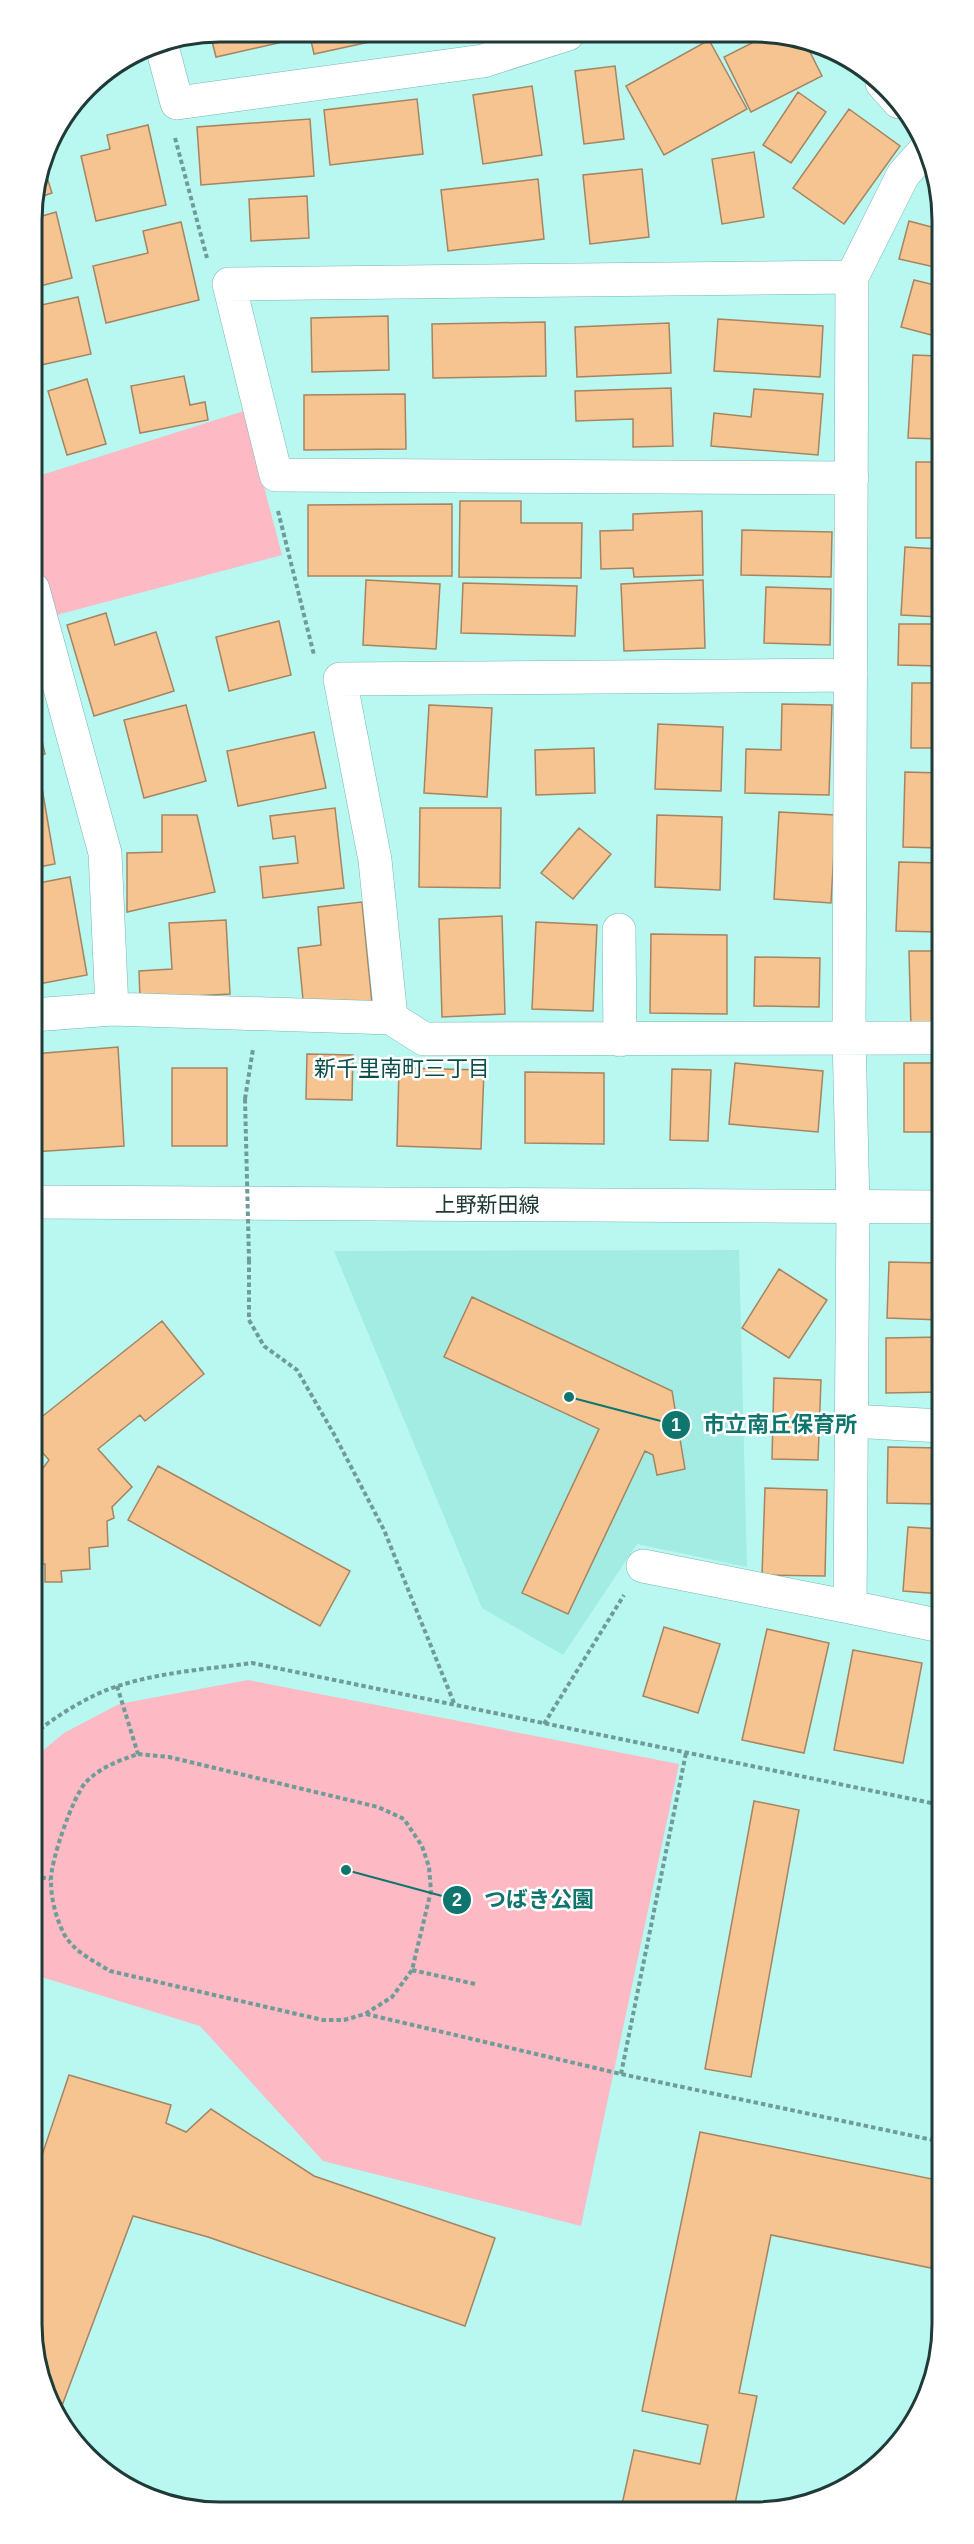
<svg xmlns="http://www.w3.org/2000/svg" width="974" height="2544" font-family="Arial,'Noto Sans JP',sans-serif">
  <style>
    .built { fill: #a3ece4 }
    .green { fill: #fdb9c4 }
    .building { fill: #f5c491; stroke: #a68460; stroke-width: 1.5 }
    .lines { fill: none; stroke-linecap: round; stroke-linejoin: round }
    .minor-casing { stroke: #78b6b0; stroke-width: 34 }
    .tertiary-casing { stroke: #78b6b0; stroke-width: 34 }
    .path { stroke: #6f9c97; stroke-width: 4; stroke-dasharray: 4.5 3; stroke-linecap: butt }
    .minor { stroke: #fff; stroke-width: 33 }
    .tertiary { stroke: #fff; stroke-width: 33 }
    .path-bridge { stroke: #6f9c97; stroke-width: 4; stroke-dasharray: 4.5 3; stroke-linecap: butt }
    .labels { text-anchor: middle; stroke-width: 5; stroke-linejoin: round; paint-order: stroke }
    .street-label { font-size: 21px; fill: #203a37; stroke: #fff }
    .neighbourhood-label { font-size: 22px; fill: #09504b; stroke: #fff }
    .rim { fill: none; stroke: #203a37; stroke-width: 3 }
    .leader { fill: none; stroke: #0f766e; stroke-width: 2 }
    .callout-dot { fill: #0f766e; stroke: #fff; stroke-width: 2 }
    .mark-label { font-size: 18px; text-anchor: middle; font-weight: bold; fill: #fff }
    .callout-label { font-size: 22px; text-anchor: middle; font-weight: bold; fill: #0f766e; stroke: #fff; stroke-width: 5; stroke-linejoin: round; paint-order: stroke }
  </style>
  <rect width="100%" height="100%" fill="#b8f8f1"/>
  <path class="built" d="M739,1250L747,1567L637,1544L563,1655L482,1608L334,1251Z"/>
  <path class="green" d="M244,411L282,555L53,616L32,544V478Z
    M248,1680L679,1764L581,2226L323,2161L200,2026L35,1975L34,1758L64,1733L119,1704Z"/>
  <path class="building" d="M220,31L285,32L287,41L216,57L210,33Z
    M309,32L396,33L397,36L314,54Z
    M409,33H430V34L411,40Z
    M763,35H791L804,40L822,76L751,112L724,57L764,37Z
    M709,40L747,109L664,155L626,86Z
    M615,66L624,139L584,144L575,71Z
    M532,86L542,155L483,164L473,95Z
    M798,92L826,112L791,163L763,145Z
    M417,99L423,154L330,165L324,110Z
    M849,109L900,146L844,224L793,188Z
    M310,119L314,176L201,185L197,127Z
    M148,125L166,205L96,221L81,156L110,149L107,135Z
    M754,152L764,217L722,224L712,159Z
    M43,165L52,193L34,199Z
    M642,169L649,237L590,244L583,175Z
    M538,179L544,239L448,251L441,190Z
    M307,196L309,238L251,241L249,199Z
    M56,212L72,278L32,288V219Z
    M909,221L939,229V268L899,259Z
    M181,222L199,300L106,323L93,266L148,253L143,231Z
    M914,280L939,286V337L901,327Z
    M78,297L91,354L32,367V307Z
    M388,316L389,370L312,372L311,318Z
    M718,319L823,326L820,377L714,371Z
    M545,322L546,376L433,378L432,324Z
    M669,323L671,373L577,377L575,327Z
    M913,355L939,356V439L908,438Z
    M184,376L190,405L205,402L208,420L140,433L131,386Z
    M87,379L106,444L67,455L48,391Z
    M671,388L673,446L633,447V419L576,421L575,391Z
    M754,389L823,394L818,455L711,446L714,413L751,417Z
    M405,394L406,449L304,450V395Z
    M916,462H939V538H916Z
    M460,501H521V523H582L581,578L459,577Z
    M452,504V576H308V505Z
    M702,511L703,575L634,577L633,568L601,569L600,531L633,530V514Z
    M742,530L832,532L831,577L741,575Z
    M905,547L939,549V617L901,615Z
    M366,580L440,584L436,649L363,645Z
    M703,580L705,648L624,651L621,584Z
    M463,583L577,586L575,636L461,633Z
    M766,587L831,589L830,645L764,643Z
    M106,613L115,645L156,632L174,691L94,716L67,625Z
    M279,621L291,675L229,691L216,637Z
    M899,624H939L940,666L898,665Z
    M912,683H940V748H911Z
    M33,702L45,754L33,757Z
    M782,704L832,705L829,795L745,793L746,749L781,750Z
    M186,705L206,781L144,798L124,720Z
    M429,705L492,708L487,797L424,793Z
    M658,724L723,727L721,791L655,789Z
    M314,732L326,788L238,806L227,751Z
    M594,748L595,793L536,795L535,750Z
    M905,772L940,773V848L903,847Z
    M42,788L55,864L33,868V790Z
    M335,808L344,888L263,898L260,867L298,863L295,836L273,839L270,816Z
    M420,808H501L500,888L419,887Z
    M779,812L836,815L831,903L774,899Z
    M162,815H197L215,892L127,912V853L162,852Z
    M657,815L722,817L720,890L655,887Z
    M579,828L611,854L573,899L541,873Z
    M899,862L940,863V932L896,931Z
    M70,877L87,975L33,985V884Z
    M362,902L372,1003L304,1010L298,948L321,945L318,907Z
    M502,916L505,1014L442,1017L439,919Z
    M226,920L230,994L140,999L139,971L172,969L169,923Z
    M536,922L597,925L593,1011L532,1009Z
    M651,934L727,935V1014L650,1013Z
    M909,951H940V1029L911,1030Z
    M755,957L820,958L819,1007L754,1006Z
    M118,1047L124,1146L33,1152V1054Z
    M307,1054L353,1055L352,1100L306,1099Z
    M735,1063L823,1071L818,1132L729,1124Z
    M904,1063H940V1132H904Z
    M172,1068H227V1146H172Z
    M399,1068L484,1070L481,1149L397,1146Z
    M672,1069L711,1070L708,1141L670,1140Z
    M525,1072L604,1073V1144L525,1143Z
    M889,1262L940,1263L941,1320L887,1318Z
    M779,1269L827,1300L789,1358L742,1328Z
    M472,1297L672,1391L685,1469L657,1475L653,1455L645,1451L568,1614L522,1593L599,1429L444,1357Z
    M162,1321L204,1374L145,1421L140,1415L98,1449L132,1487L112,1507L114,1518L107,1521L108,1546L89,1548L90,1569L61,1571L62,1582H45V1564H39L40,1472L49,1460L34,1443V1423Z
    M941,1337V1392L886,1393V1338Z
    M774,1378L821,1380L818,1460L772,1459Z
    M888,1447L940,1448L939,1504L887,1503Z
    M158,1466L350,1571L320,1626L128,1520Z
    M765,1488L827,1490L825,1576L762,1575Z
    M908,1527L941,1529V1594L903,1591Z
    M664,1627L720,1644L698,1713L643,1696Z
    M767,1629L829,1643L804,1753L742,1740Z
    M853,1650L922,1663L903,1763L834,1750Z
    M754,1801L799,1810L751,2077L705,2069Z
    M942,2054V2088L935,2087Z
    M69,2075L171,2105L166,2123L186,2132L211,2109L314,2176L495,2238L465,2326L208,2237L133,2216L57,2419L35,2361V2176Z
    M700,2132L942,2181V2216L931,2268L771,2235L739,2393L757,2396L734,2509H621L634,2450L700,2464L708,2425L642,2411Z"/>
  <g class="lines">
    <defs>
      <path id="minor" d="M161,43L177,103L483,61L568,34
        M882,83L899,102
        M926,149L903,175L852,277L849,1036L853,1207L850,1607L941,1626
        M852,277L229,284L276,475L852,478
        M33,589L105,853L112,1009
        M619,930L620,1040
        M33,1015L112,1009L391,1018L424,1039L940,1038
        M391,1018L375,860L340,679L851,675
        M852,1421L941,1426
        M643,1566L850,1607"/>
      <path id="tertiary" d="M33,1202L940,1207"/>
    </defs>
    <use href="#minor" class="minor-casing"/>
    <use href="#tertiary" class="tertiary-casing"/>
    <path class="path" d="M175,138L207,258
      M278,511L314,655
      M245,1099L253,1049
      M249,1260V1320L264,1346L297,1370L335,1436L384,1530L454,1703
      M117,1686L138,1754
      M544,1724L624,1595
      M34,1734C56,1716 91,1694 118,1686C161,1672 208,1669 252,1663L941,1805
      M138,1754L169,1757L378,1807L404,1819L422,1846L429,1867L431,1891L412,1970L392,1997L365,2014L344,2020H323L110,1971C94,1961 74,1952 64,1934C56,1918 51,1899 51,1881C50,1862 73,1796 86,1782C101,1767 118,1761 138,1754Z
      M34,1876L50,1879
      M412,1970L475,1984
      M366,2014L621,2074L942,2142
      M621,2074L686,1753"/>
    <use href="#minor" class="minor"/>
    <use href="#tertiary" class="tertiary"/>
    <path class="path-bridge" d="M245,1099L249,1260"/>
  </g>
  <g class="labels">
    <g class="street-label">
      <text x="487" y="1212">上野新田線</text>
    </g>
    <g class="neighbourhood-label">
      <text x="402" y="1076">新千里南町三丁目</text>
    </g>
  </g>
  <path d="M0 0H974V2544H0ZM220 42H754A178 178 0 0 1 932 220V2324A178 178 0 0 1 754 2502H220A178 178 0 0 1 42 2324V220A178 178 0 0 1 220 42Z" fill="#fff" fill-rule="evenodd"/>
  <path class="rim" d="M220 42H754A178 178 0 0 1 932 220V2324A178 178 0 0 1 754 2502H220A178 178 0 0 1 42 2324V220A178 178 0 0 1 220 42Z"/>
  <path class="leader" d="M569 1397L676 1425M346 1870L457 1900"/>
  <g class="callout-dot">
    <circle cx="569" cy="1397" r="6"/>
    <circle cx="346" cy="1870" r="6"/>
    <circle cx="676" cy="1425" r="15"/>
    <circle cx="457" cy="1900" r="15"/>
  </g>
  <g class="mark-label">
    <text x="676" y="1431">1</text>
    <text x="457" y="1906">2</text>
  </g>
  <g class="callout-label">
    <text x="780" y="1432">市立南丘保育所</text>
    <text x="539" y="1907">つばき公園</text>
  </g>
</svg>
